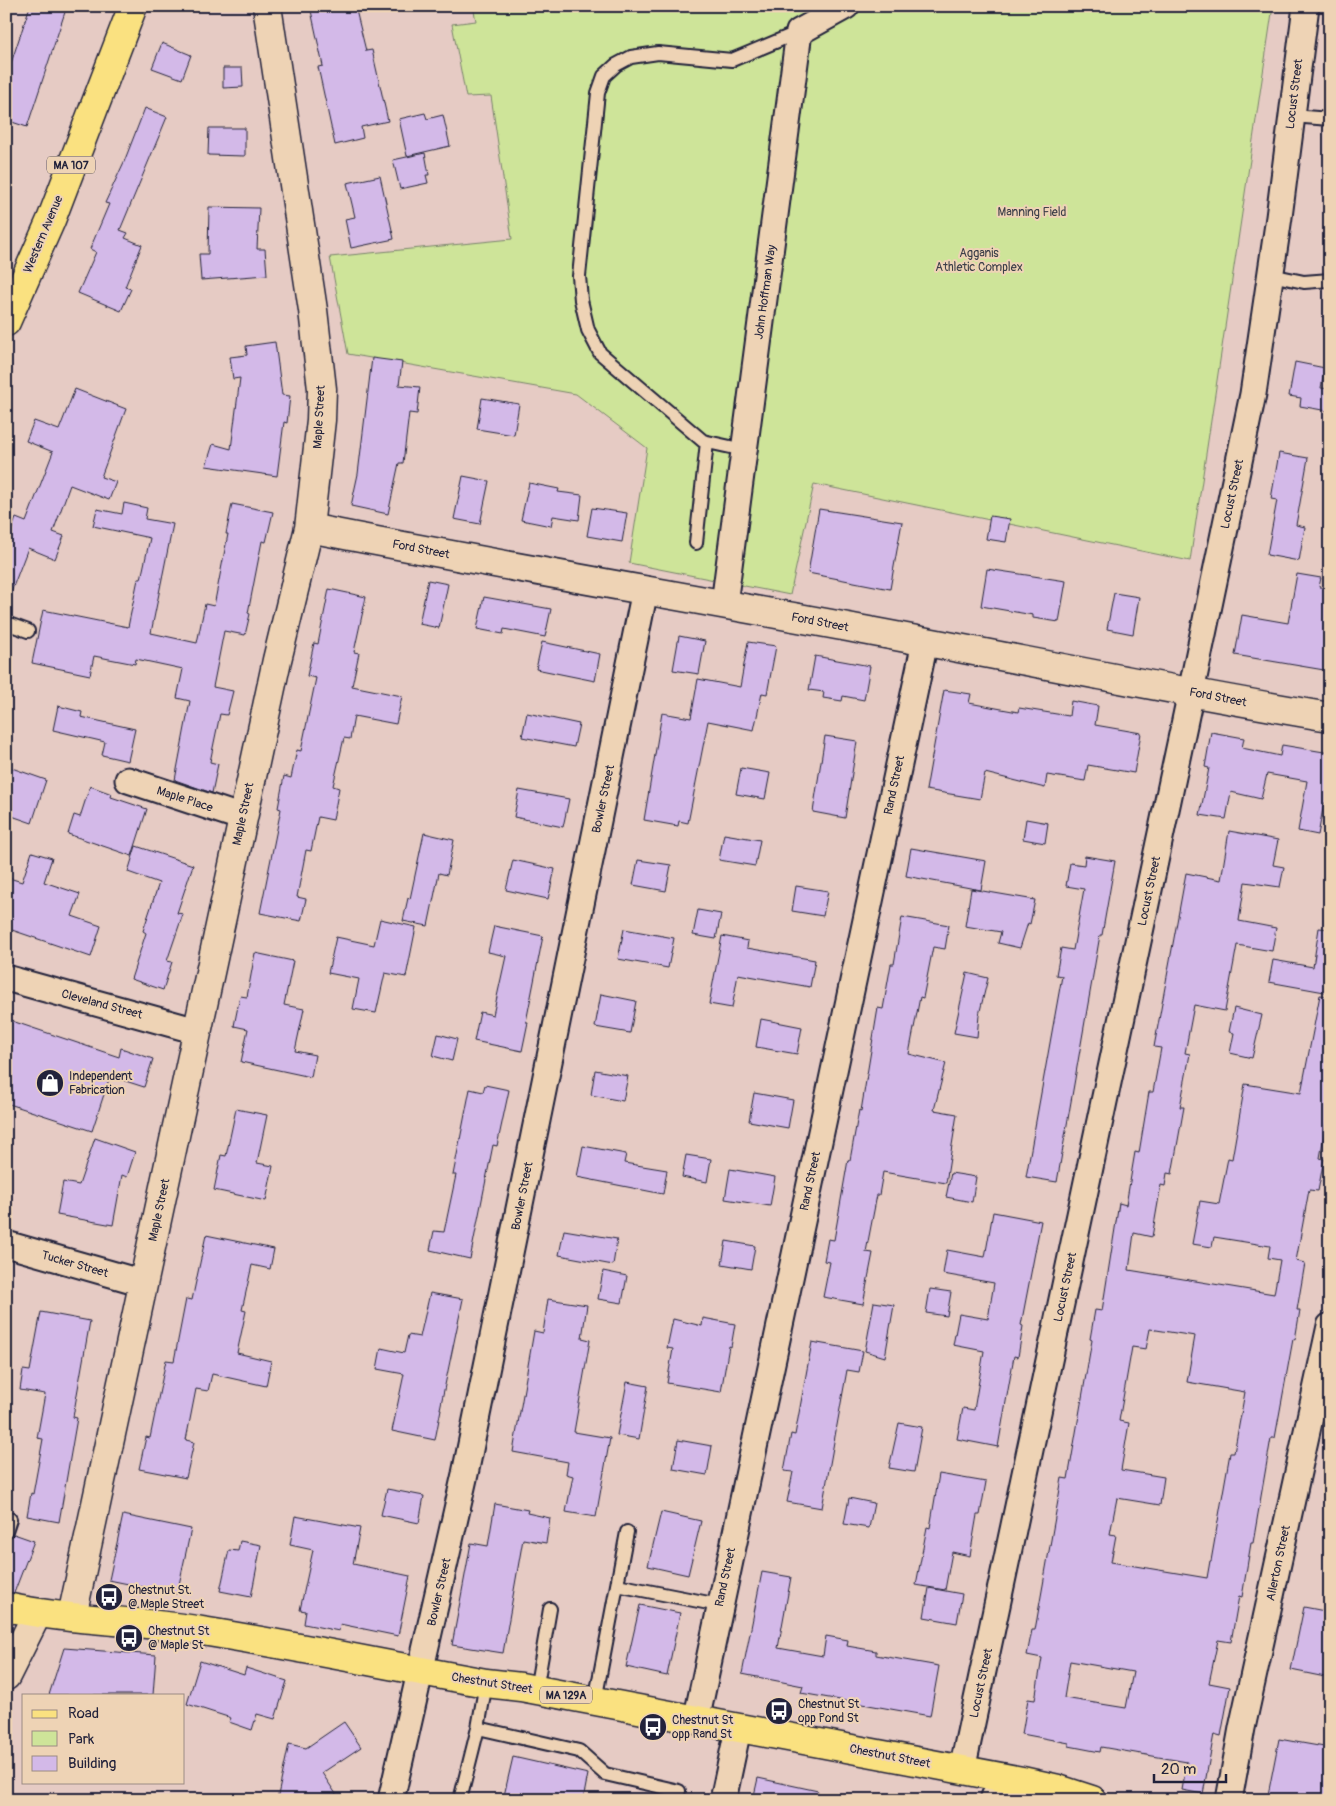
<svg xmlns="http://www.w3.org/2000/svg" width="1336" height="1806" font-family="Pangolin,sans-serif">
  <style>
    .green { fill: #cee499; stroke: #78836a }
    .building { fill: #d3b9e8; stroke: #22223b; fill-rule: evenodd }
    .lines { fill: none; stroke-linecap: round; stroke-linejoin: round }
    .service-casing { stroke: #22223b; stroke-width: 16 }
    .minor-casing { stroke: #22223b; stroke-width: 29 }
    .tertiary-casing { stroke: #22223b; stroke-width: 31 }
    .primary-casing { stroke: #22223b; stroke-width: 31 }
    .service { stroke: #eed3b5; stroke-width: 12 }
    .minor { stroke: #eed3b5; stroke-width: 25 }
    .tertiary { stroke: #eed3b5; stroke-width: 28 }
    .primary { stroke: #fae180; stroke-width: 28 }
    .labels { text-anchor: middle; stroke-width: 4; stroke-linejoin: round; paint-order: stroke }
    .shield { fill: #eed3b5; stroke: #5f5760; stroke-width: 1 }
    .shield-label { font-size: 11px; font-weight: bold; fill: #22223b }
    .street-label { font-size: 12px; fill: #22223b; stroke: #eed3b5 }
    .park-label { font-size: 12px; fill: #3c3f49; stroke: #eed3b5 }
    .poi-label { font-size: 12px; fill: #22223b; stroke: #eed3b5; text-anchor: start }
  </style>
  <rect width="100%" height="100%" fill="#e6cbc4"/>
  <filter id="ink" filterUnits="userSpaceOnUse"><feTurbulence type="fractalNoise" baseFrequency=".02" numOctaves="2"/><feDisplacementMap in="SourceGraphic" scale="10" xChannelSelector="R" yChannelSelector="G"/><feConvolveMatrix kernelMatrix="1 2 1 2 8 2 1 2 1" color-interpolation-filters="sRGB"/></filter>
  <g filter="url(#ink)">
    <path class="green" d="M473,6H1273L1190,561L814,484L790,595L629,563L647,448L576,394L348,354L330,257L512,239L491,96L466,97L452,24L476,21Z"/>
    <path class="building" d="M30,6H67L27,127L6,120V78Z
      M310,6H355L366,51L372,50L388,121L361,127L363,138L335,145L318,67L323,66Z
      M162,43L191,55L182,79L152,68Z
      M223,68H242L243,87L223,88Z
      M145,108L167,117L120,230L128,233L125,238L142,245L125,287L131,289L121,311L78,293L96,252L90,249L109,204L105,203L124,162Z
      M425,113L427,119L443,115L450,146L407,156L399,119Z
      M209,128H245V156L208,155Z
      M425,153L429,175H426L428,183L400,189L393,160Z
      M380,176L394,239L351,248L345,219L355,217L347,183Z
      M209,207L259,208L257,249H265L267,275L201,280L199,254H208Z
      M275,342L282,395L290,396L287,423L284,422L277,476L206,466L213,444L231,449L240,378L233,379L230,357L247,355L246,346Z
      M372,358L402,362L399,385L420,387L417,414L409,413L403,463H399L388,514L351,506L358,474Z
      M1295,362L1325,368L1321,388L1330,389L1328,411L1300,406L1301,398L1289,396Z
      M75,389L126,409L101,477L116,482L109,500L70,485L53,532L64,536L55,559L28,548L8,600H6V545L16,518L26,522L53,452L26,441L34,421L59,430Z
      M482,398L519,404L514,435L477,429Z
      M1279,453L1308,458L1296,525L1305,527L1299,561L1267,555L1277,500L1271,499Z
      M463,476L489,481L480,524L454,519Z
      M529,483L559,489L558,492L582,495L579,520L553,516L551,526L521,520Z
      M124,503L147,508L145,519L173,524L151,633L197,643L205,604L214,606L228,534H226L232,504L273,512L266,542L262,541L248,613L250,614L245,635L224,631L213,687L233,691L227,715L220,714L210,762L218,764L212,793L175,780L190,701L177,698L183,669L136,659L135,664L94,656L90,675L32,663L43,610L128,627L138,579H141L150,538L93,526L97,509L122,514Z
      M592,508L627,513L622,542L587,536Z
      M819,509L902,522L890,589L808,573Z
      M990,516L1010,519L1006,542L986,539Z
      M987,569L1066,581L1059,622L1033,618V615L981,606Z
      M1297,574L1321,578L1319,587L1330,588V671L1235,655L1242,615L1288,623Z
      M428,580L448,584L439,628L419,624Z
      M329,589L366,597L354,652L359,653L352,686L402,696L396,724L354,716L350,739L344,738L333,786L339,788L333,820L318,817L311,851L306,850L297,897L306,899L301,921L260,913L281,809L278,808L284,776L291,778L297,750L301,751L316,678L307,676L314,643L318,644Z
      M1114,593L1139,597L1133,634L1107,629Z
      M484,597L551,609L545,637L504,629L503,634L477,629Z
      M679,636L705,641L699,674L673,670Z
      M542,642L600,654L595,681L536,669Z
      M748,642L776,646L767,694L762,693L754,730L708,721L688,823L679,821L678,826L644,820L662,713L691,718L698,679L740,687Z
      M815,656L870,666L864,700L843,696L842,701L823,698L824,692L809,690Z
      M944,690L971,694L969,703L1018,712L1019,708L1069,716L1071,701L1098,706L1095,725L1141,733L1134,773L1088,765L1085,781L1047,775L1045,788L985,773L980,799L926,790Z
      M58,706L82,712L81,717L135,729L128,761L102,755L105,742L53,730Z
      M527,713L579,724L574,747L522,737Z
      M1211,732L1244,738L1242,748L1280,756L1282,745L1330,753V804L1324,803L1318,835L1298,831L1307,781L1267,774L1261,799L1231,792L1226,819L1200,815L1209,768L1205,767Z
      M825,736L857,741L845,818L813,812Z
      M6,766L46,780L32,823L6,814Z
      M741,768L770,773L765,799L736,794Z
      M90,786L112,794L111,797L147,809L132,856L68,834L74,815L80,817Z
      M519,790L569,799L563,827L514,817Z
      M1026,819L1048,823L1045,843L1023,839Z
      M1229,831L1278,840L1273,865L1284,867L1280,887L1245,882L1239,921L1276,928L1272,951L1237,945L1225,1011L1194,1005L1185,1053L1190,1054L1180,1107H1184L1172,1174L1167,1173L1165,1186L1161,1185L1152,1237L1134,1233L1129,1270L1274,1294L1280,1260L1268,1258L1270,1246L1214,1237L1212,1247L1192,1244L1200,1201L1219,1204L1228,1158L1232,1159L1245,1084L1301,1093L1320,995L1330,996V1102L1320,1158L1324,1159L1318,1191L1309,1190L1296,1261L1305,1263L1297,1310H1300L1295,1340L1293,1339L1275,1438H1271L1253,1543H1251L1242,1597L1239,1596L1231,1642L1218,1640L1209,1683L1230,1687L1221,1736L1214,1734L1203,1794L1182,1790L1187,1762L1101,1747L1100,1752L1069,1746V1743L1022,1734L1028,1699L1035,1700L1042,1658L1027,1655L1032,1630H1035L1062,1478L1068,1479L1092,1340L1090,1339L1095,1310L1102,1311L1119,1203L1126,1205L1135,1152L1139,1153L1149,1092H1153L1161,1048L1154,1047L1186,873L1221,880ZM1150,1329L1195,1336L1187,1382L1245,1392L1234,1453H1230L1211,1561H1210L1207,1578L1111,1562L1116,1535L1110,1534L1117,1498L1160,1505L1164,1477L1121,1470L1129,1423L1119,1421L1132,1347L1146,1349ZM1070,1661L1133,1672L1126,1708L1064,1698Z
      M424,833L454,840L447,875L439,873L428,926L403,921L408,898L410,899Z
      M724,834L760,840L755,866L719,860Z
      M136,846L193,865L177,913L183,914L167,961L172,962L163,990L131,979L146,933L143,931L159,883L128,872Z
      M911,848L986,861L981,890L906,876Z
      M32,852L52,858L44,882L80,894L72,916L101,926L91,957L6,928V877L22,882Z
      M1085,856L1115,861L1102,935H1100L1057,1182L1026,1177L1062,976L1056,975L1061,948L1073,950L1084,889L1066,886L1070,863L1084,865Z
      M513,860L555,869L548,899L506,890Z
      M638,860L671,865L666,891L633,885Z
      M796,886L828,891L823,916L792,911Z
      M971,889L1035,900L1030,924L1028,923L1020,948L998,943L1001,932L965,926Z
      M698,910L721,914L716,939L693,935Z
      M902,917L949,925L945,949L933,947L923,998L920,997L909,1054L946,1063L934,1110L957,1114L946,1183L883,1172L879,1195H877L866,1252L873,1253L863,1304L823,1297L830,1262L824,1261L828,1239L834,1240L848,1160H850L859,1110L861,1111L878,1008L883,1009L891,964H894Z
      M380,919L416,927L406,977L385,973L376,1013L353,1009L359,979L328,973L336,937L374,945Z
      M494,926L543,936L526,1022H528L522,1051L474,1041L480,1012L493,1015L506,956L488,952Z
      M1319,928L1330,929V993L1269,982L1273,960L1313,967Z
      M624,929L674,938L668,968L618,959Z
      M722,936L748,941L747,948L815,960L810,987L738,974L732,1008L709,1004Z
      M255,953L293,961L284,1005L304,1009L295,1051L315,1055L311,1077L241,1062L248,1029L234,1026L240,996L247,997Z
      M967,973L988,978L979,1015L977,1037L954,1033Z
      M601,994L636,1001L630,1033L595,1027Z
      M1234,1008L1262,1015L1252,1058L1230,1053L1234,1033L1229,1032Z
      M6,1019L119,1057L121,1048L153,1059L144,1087L110,1076L92,1131L6,1103Z
      M761,1019L802,1027L797,1054L756,1047Z
      M438,1034L457,1039L452,1061L433,1056Z
      M595,1070L628,1076L623,1101L591,1095Z
      M485,1085L509,1090L497,1146L493,1145L470,1259L430,1250L434,1231L444,1232L456,1175H453L470,1089L483,1092Z
      M754,1093L793,1100L788,1128L749,1121Z
      M236,1109L267,1115L257,1163L273,1166L266,1201L214,1190L221,1155L226,1156Z
      M95,1138L135,1152L127,1177L122,1175L113,1225L57,1215L63,1182L79,1185Z
      M583,1146L626,1154L624,1163L667,1170L663,1194L577,1177Z
      M686,1155L711,1159L707,1182L682,1177Z
      M730,1169L775,1177L770,1206L725,1199Z
      M951,1173L976,1177L972,1202L946,1197Z
      M993,1212L1041,1221L1021,1325L1023,1326L1018,1357L1014,1356L998,1447L957,1439L963,1408L974,1410L984,1351L953,1345L959,1314L988,1319L994,1283L943,1274L947,1250L985,1257Z
      M564,1230L617,1239L613,1265L559,1255Z
      M206,1235L274,1249L270,1269L252,1265L242,1310L246,1311L237,1353L271,1361L266,1386L212,1374L208,1391L196,1389L186,1440L194,1442L186,1478L139,1469L146,1437L150,1438L166,1360L174,1361L186,1299L192,1300Z
      M726,1241L755,1246L751,1269L722,1264Z
      M603,1271L627,1276L622,1303L598,1299Z
      M930,1289L951,1292L947,1316L926,1313Z
      M430,1293L463,1299L440,1409H441L435,1440L392,1431L404,1374L377,1369L381,1348L404,1353L408,1335L420,1337Z
      M548,1299L587,1305L582,1338L590,1340L574,1432L610,1438L596,1517L566,1512L573,1476L566,1474L568,1462L513,1452L534,1331L543,1333Z
      M874,1302L894,1305L885,1357L865,1351Z
      M41,1312L90,1321L73,1417L77,1418L59,1522L27,1516L31,1493L33,1494L43,1439L37,1438L45,1394L20,1390L23,1370L30,1371Z
      M703,1318L735,1324L731,1347L729,1346L721,1392L667,1383L673,1349L667,1348L673,1319L702,1326Z
      M812,1342L863,1351L859,1372L847,1370L822,1508L787,1502L793,1472L784,1471L791,1434L795,1435Z
      M627,1382L648,1386L639,1439L617,1435Z
      M899,1423L922,1427L914,1472L889,1468Z
      M678,1440L712,1446L707,1475L673,1469Z
      M939,1474L986,1482L980,1515H977L970,1556L952,1552L945,1590L916,1585L927,1527L930,1528Z
      M387,1489L424,1496L419,1523L381,1515Z
      M849,1498L874,1503L869,1528L844,1524Z
      M495,1504L528,1510L527,1513L550,1518L546,1543L523,1539L503,1653L452,1645L471,1543L488,1546Z
      M661,1512L701,1521L688,1575L648,1566Z
      M123,1515L191,1529L177,1594L109,1580Z
      M295,1516L360,1528L353,1564L410,1576L398,1636L340,1624L339,1631L304,1624L306,1611L300,1610L313,1550L290,1545Z
      M14,1534L34,1541L14,1593L6,1592V1547L10,1538Z
      M240,1541L261,1545L251,1597L220,1591L229,1550L238,1551Z
      M762,1572L791,1577L778,1648L823,1656L826,1636L848,1640L847,1646L876,1651V1655L939,1666L930,1716L801,1693L803,1686L742,1674Z
      M929,1588L962,1594L957,1623L924,1617Z
      M640,1605L680,1613L667,1676L626,1667Z
      M1304,1607L1330,1612V1678L1291,1670Z
      M64,1648L156,1655L153,1695H49Z
      M200,1661L244,1675L246,1668L287,1681L275,1719L257,1714L252,1730L229,1722L231,1718L187,1704Z
      M344,1722L361,1747L322,1773L340,1800H277L289,1744L306,1748Z
      M1279,1739L1330,1748V1800H1267Z
      M513,1757L588,1774L583,1800H503Z
      M758,1778L818,1791L817,1800H753Z"/>
    <g class="lines">
      <defs>
        <path id="service" d="M1292,116L1330,119
          M1271,275L1304,282L1330,280
          M744,450L703,441L600,353L588,330L581,300L579,276L598,93L604,76L616,65L631,57L658,53L732,60L799,32
          M696,543L707,442
          M6,623L28,631
          M6,1518L10,1519L6,1531
          M617,1585L627,1532
          M536,1690L550,1609
          M595,1701L617,1585L719,1605
          M478,1728L579,1751L605,1774L679,1791
          M460,1800L478,1728L486,1683"/>
        <path id="minor" d="M724,604L799,32L846,6
          M128,780L243,818
          M6,978L197,1031
          M6,1244L143,1283
          M696,1721L925,642
          M962,1770L1191,692L1253,394L1279,217L1306,6
          M391,1800L465,1474L645,590
          M723,1800L738,1729
          M993,1800L1002,1777
          M1229,1800L1242,1728L1330,1326"/>
        <path id="tertiary" d="M309,528C492,564 675,595 858,629C1015,658 1172,691 1330,717
          M72,1616L277,660L309,528L321,420L322,389L313,310L267,6
          M6,1676L37,1614"/>
        <path id="primary" d="M6,322L51,220L133,6
          M6,1607C71,1621 137,1620 202,1631C297,1646 391,1666 486,1683L521,1687L1022,1781L1058,1789L1092,1800"/>
      </defs>
      <use href="#service" class="service-casing"/>
      <use href="#minor" class="minor-casing"/>
      <use href="#tertiary" class="tertiary-casing"/>
      <use href="#primary" class="primary-casing"/>
      <use href="#service" class="service"/>
      <use href="#minor" class="minor"/>
      <use href="#tertiary" class="tertiary"/>
      <use href="#primary" class="primary"/>
    </g>
  </g>
  <defs>
    <symbol id="shop-disc" viewBox="-11 -11 22 22"><circle r="9.5" fill="#22223b" stroke="#eed3b5"/><path d="M-5-2.5h2.3a2.7 3.5 0 0 1 5.4 0H5L5.5 6h-11ZM-1.5-2.5h3a1.5 2.3 0 0 0-3 0Z" fill="#fff"/></symbol>
    <symbol id="bus-disc" viewBox="-11 -11 22 22"><circle r="9.5" fill="#22223b" stroke="#eed3b5"/><path d="M-5-6H5V4H4V6H2V4H-2V6H-4V4H-5ZM-3.5-4V0h7V-4ZM-3.5 1.2v1.5H-2V1.2ZM2 1.2v1.5H3.5V1.2Z" fill="#fff"/></symbol>
  </defs>
  <g fill-rule="evenodd">
    <use href="#shop-disc" x="34" y="1067" width="32" height="32"/>
    <use href="#bus-disc" x="93" y="1581" width="32" height="32"/>
    <use href="#bus-disc" x="113" y="1622" width="32" height="32"/>
    <use href="#bus-disc" x="763" y="1695" width="32" height="32"/>
    <use href="#bus-disc" x="637" y="1711" width="32" height="32"/>
  </g>
  <g class="labels">
    <g class="shield">
      <rect x="47" y="156.5" width="48" height="17" rx="4"/>
      <rect x="540" y="1686.5" width="52" height="17" rx="4"/>
    </g>
    <g class="shield-label">
      <text x="71" y="169">MA 107</text>
      <text x="566" y="1699">MA 129A</text>
    </g>
    <g class="street-label">
      <text transform="translate(1294 94) rotate(-83)" y="4">Locust Street</text>
      <text transform="translate(43 234) rotate(-67)" y="4">Western Avenue</text>
      <text transform="translate(765 292) rotate(-82)" y="4">John Hoffman Way</text>
      <text transform="translate(319 417) rotate(-87)" y="4">Maple Street</text>
      <text transform="translate(1232 494) rotate(-78)" y="4">Locust Street</text>
      <text transform="translate(421 549) rotate(11)" y="4">Ford Street</text>
      <text transform="translate(820 622) rotate(11)" y="4">Ford Street</text>
      <text transform="translate(1218 697) rotate(11)" y="4">Ford Street</text>
      <text transform="translate(894 785) rotate(-78)" y="4">Rand Street</text>
      <text transform="translate(185 799) rotate(18)" y="4">Maple Place</text>
      <text transform="translate(603 799) rotate(-78)" y="4">Bowler Street</text>
      <text transform="translate(243 814) rotate(-78)" y="4">Maple Street</text>
      <text transform="translate(1149 891) rotate(-78)" y="4">Locust Street</text>
      <text transform="translate(102 1004) rotate(15)" y="4">Cleveland Street</text>
      <text transform="translate(810 1181) rotate(-78)" y="4">Rand Street</text>
      <text transform="translate(522 1196) rotate(-79)" y="4">Bowler Street</text>
      <text transform="translate(159 1210) rotate(-78)" y="4">Maple Street</text>
      <text transform="translate(75 1264) rotate(16)" y="4">Tucker Street</text>
      <text transform="translate(1065 1287) rotate(-78)" y="4">Locust Street</text>
      <text transform="translate(1278 1563) rotate(-78)" y="4">Allerton Street</text>
      <text transform="translate(725 1577) rotate(-78)" y="4">Rand Street</text>
      <text transform="translate(439 1592) rotate(-77)" y="4">Bowler Street</text>
      <text transform="translate(492 1683) rotate(9)" y="4">Chestnut Street</text>
      <text transform="translate(981 1683) rotate(-78)" y="4">Locust Street</text>
      <text transform="translate(890 1756) rotate(11)" y="4">Chestnut Street</text>
    </g>
    <g class="park-label">
      <text x="1032" y="216">Manning Field</text>
      <text x="979" y="257">Agganis<tspan x="979" dy="14">Athletic Complex</tspan></text>
    </g>
    <g class="poi-label">
      <text x="69" y="1080">Independent<tspan x="69" dy="14">Fabrication</tspan></text>
      <text x="128" y="1594">Chestnut St.<tspan x="128" dy="14">@ Maple Street</tspan></text>
      <text x="148" y="1635">Chestnut St<tspan x="148" dy="14">@ Maple St</tspan></text>
      <text x="798" y="1708">Chestnut St<tspan x="798" dy="14">opp Pond St</tspan></text>
      <text x="672" y="1724">Chestnut St<tspan x="672" dy="14">opp Rand St</tspan></text>
    </g>
  </g>
  <rect width="1336" height="1806" fill="none" stroke="#eed3b5" stroke-width="25"/>
  <rect x="12" y="12" width="1311" height="1781" fill="none" stroke="#22223b" stroke-width="2" filter="url(#ink)"/>
  <rect x="22" y="1694" width="162" height="90" fill="#eed3b5" stroke="#9c8c84"/>
  <rect x="32" y="1710" width="25" height="8" fill="#fae180" stroke="#9c8c84"/>
  <text x="68" y="1718" font-size="15" fill="#22223b">Road</text>
  <rect x="32" y="1731" width="25" height="15" fill="#cee499" stroke="#9c8c84"/>
  <text x="68" y="1744" font-size="15" fill="#22223b">Park</text>
  <rect x="32" y="1756" width="25" height="15" fill="#d3b9e8" stroke="#9c8c84"/>
  <text x="68" y="1768" font-size="15" fill="#22223b">Building</text>
  <path d="M1154 1774v8h72v-8" fill="none" stroke="#22223b" stroke-width="2.5"/>
  <text x="1161" y="1774" font-size="15" fill="#22223b" stroke="#eed3b5" stroke-width="4" paint-order="stroke">20 m</text>
</svg>
